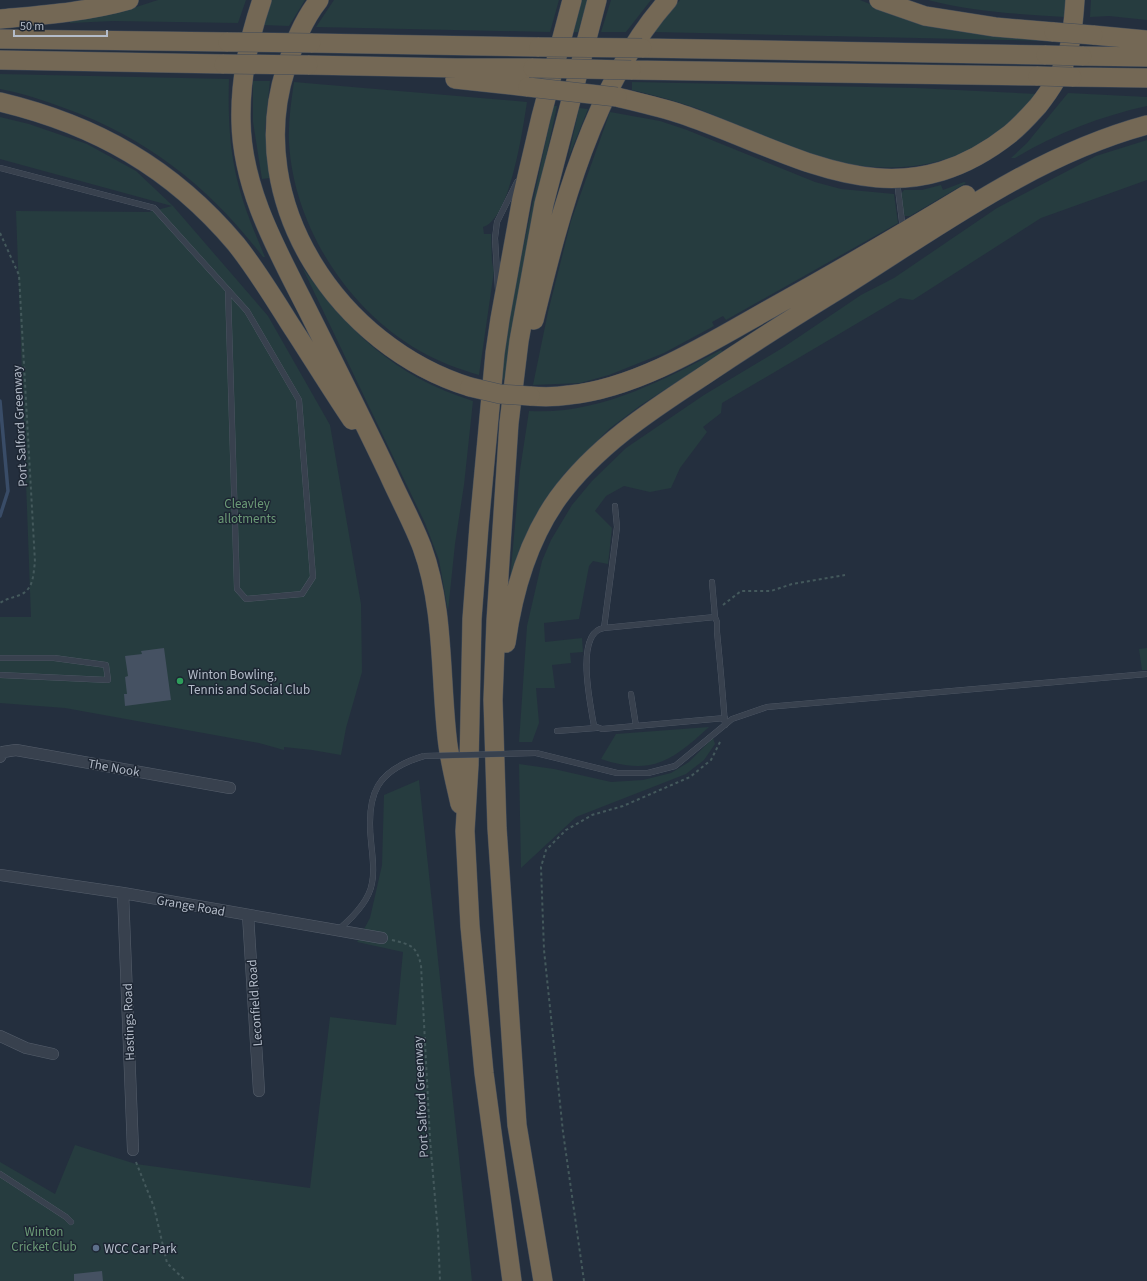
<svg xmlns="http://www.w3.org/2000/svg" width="1147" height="1281" font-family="'Source Sans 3',sans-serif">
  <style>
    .green { fill: #263c3f }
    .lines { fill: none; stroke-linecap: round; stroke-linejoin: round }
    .stream { stroke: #394c67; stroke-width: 3.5 }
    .building { fill: #455162 }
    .service-casing { stroke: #565f6c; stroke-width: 6 }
    .minor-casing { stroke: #565f6c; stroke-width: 12 }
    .motorway-casing { stroke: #434c59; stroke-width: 20 }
    .path { stroke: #44595c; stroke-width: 2; stroke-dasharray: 3 3; stroke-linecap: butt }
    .service { stroke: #38414e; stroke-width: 5.5 }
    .minor { stroke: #38414e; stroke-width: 11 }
    .motorway { stroke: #746855; stroke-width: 19 }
    .service-bridge-casing { stroke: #565f6c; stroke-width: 6; stroke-linecap: butt }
    .motorway-bridge-casing { stroke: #434c59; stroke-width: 20; stroke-linecap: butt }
    .service-bridge { stroke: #38414e; stroke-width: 5.5 }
    .motorway-bridge { stroke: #746855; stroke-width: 19 }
    .leisure-dot { fill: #2e9e5b; stroke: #1d2633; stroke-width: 1.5 }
    .service-dot { fill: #5c6f8a; stroke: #1d2633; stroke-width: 1.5 }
    .labels { text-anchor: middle; stroke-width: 3; stroke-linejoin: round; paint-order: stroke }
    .street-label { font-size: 13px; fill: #b4bcc9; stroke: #1d2633 }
    .park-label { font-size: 13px; fill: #6b9a76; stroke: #1d2633 }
    .poi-label { font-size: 13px; fill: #b4bcc9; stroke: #1d2633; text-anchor: start }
  </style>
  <rect width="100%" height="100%" fill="#242f3e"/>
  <path class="green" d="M158,0H246L238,23L113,21L70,23V21L130,9Z
    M272,0H305L289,26L263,25Z
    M334,0H559L550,32L316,27Z
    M581,0H588L578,32H572Z
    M611,0H651L626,32H601Z
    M680,0H860L887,11L1049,41L654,32Z
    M928,0H1068L1065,17C1018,14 974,12 928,0Z
    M1091,0H1147V20L1109,16L1090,17Z
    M0,74L229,79C228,109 229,141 235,170C241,200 253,229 265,257H263C210,188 149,139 67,109C45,101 23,93 0,89Z
    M253,81H270L265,128L270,178L262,179L253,122Z
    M294,82L527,102C523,128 510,220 483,227L484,234H491L492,262L494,271L479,375C459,369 439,362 420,351C348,310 294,227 289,143C288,123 291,103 294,82Z
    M632,82L916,88L1037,94C1029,102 1022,113 1013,121C954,174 878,177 805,153C768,141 733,122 696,108C675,101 654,95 632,90Z
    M1068,93L1147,97V106C1101,116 1055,134 1015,158H1011L1027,143Z
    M553,106H557L531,227L504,380L501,379C512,287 535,197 553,106Z
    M579,108L588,109L568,159Z
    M610,112L660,121L687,130L815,182L841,189L894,194L898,223L726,320L723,316L712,322L714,326L664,353L609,375L580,383L533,385L548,312L571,221Z
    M0,117L29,124L87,144L136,171L173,206L268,316L330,425L361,604L362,672L346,728L341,755L312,750L284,747V750L259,743L65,708L0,703V617H31L16,211L149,212L172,206L0,159Z
    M1147,140V180L1041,218L913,300L900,298L722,403L721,413L703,427L707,432L680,468L671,488L650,492L624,486L606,496L595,511L612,528L608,564L593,561L589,566L579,619L544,623L545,642L582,638L583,652L570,653L571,663L552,665L555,688H536L539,723L532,742H519L527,626L542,561L551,540L572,505L592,481L626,448L704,395L784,347L861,295L894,278L997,208L1096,156Z
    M964,182L966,183L910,216H904L901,194L904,190H922L941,185L943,190Z
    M302,267C349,332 394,376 473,401L464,485L455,544L448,611L439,560L425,523Z
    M721,350L723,352L641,405L609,429L565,473L553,489L509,591L520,470L529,411C599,415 661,381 721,350Z
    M1147,648V670H1142L1139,649Z
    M709,727C672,761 652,776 601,759L616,734Z
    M713,738L715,744L704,760L686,774L576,817L521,868L519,764L554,769L611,782L643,780L671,773L689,762Z
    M419,780L472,1281H0V1162L55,1194L75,1145L136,1164L310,1188L330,1017L396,1025L403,952L357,942L370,918L382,865L384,795Z"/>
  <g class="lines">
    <path class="stream" d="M0,401L8,491L0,516"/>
  </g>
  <path class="building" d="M164,648L171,700L125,706L124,694H127L125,677L128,676L125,656L142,654L141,651Z
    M102,1271L103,1281H74V1274Z"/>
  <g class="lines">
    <defs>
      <path id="service" d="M0,168L154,208L247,311L299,400L313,577L302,594L246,599L237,589L228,290
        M897,181L903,230
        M498,290L495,238L497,222L517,182
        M712,582L715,617
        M604,628L617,527L615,506
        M0,658H54L106,665L108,680L0,675
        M631,694L636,726
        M725,718L602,729L594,726C591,707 574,632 604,628L715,617L717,622V632C720,663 723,694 725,725
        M557,731L596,728
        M536,753L617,773H648L675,766L732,719L767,707L1147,674
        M339,929C352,918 369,902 372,883C375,870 372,854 371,841C366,793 377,770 424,756
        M0,1174L66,1217L71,1222"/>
      <path id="minor" d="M0,757L3,752L16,750L230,788
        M0,875L123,893L382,938
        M123,893L133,1150
        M248,915L259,1091
        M0,1036L26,1048L53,1054"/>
      <path id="motorway" d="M262,0C249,38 240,81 241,121C242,189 277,250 307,309C334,363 362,418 388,473C399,498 412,521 422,547C444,607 440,673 447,737C449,759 455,781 460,804
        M319,0C303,20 294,44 286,68C242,203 340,347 470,387
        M879,0L925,16L995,27L1054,32
        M0,19C43,15 87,12 129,0
        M1093,35L1147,40
        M0,39L228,42
        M311,43L539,47
        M642,48L1046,55
        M1082,56L1147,57
        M0,60L224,64
        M308,65L457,68H533
        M631,70L1038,76
        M1072,77L1147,78
        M455,79L528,87
        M617,97C640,103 664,108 687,116C801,156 896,224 1010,134C1021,125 1029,116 1038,106C1068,68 1072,48 1075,0
        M0,102C96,125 172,168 236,244C256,269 273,297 290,324C311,356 331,389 352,420
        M534,320C560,213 593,84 668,0
        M530,396C543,397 556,397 569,395C640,388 714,340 775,306C840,270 903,233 966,195
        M506,643C513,592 528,540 558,498C596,446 650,411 702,377C745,348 789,320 833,293C933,231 1032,156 1147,125
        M512,1281L484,1073L470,926L465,831L469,765L472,619L479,526L495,353L500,319L522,198L541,117L572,0
        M543,1281L517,1125L497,828L493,700L496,621L509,423L519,341L544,204L597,0"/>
    </defs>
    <use href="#service" class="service-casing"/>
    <use href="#minor" class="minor-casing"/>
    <use href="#motorway" class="motorway-casing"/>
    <path class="path" d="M0,233L19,275L35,562C33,575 34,589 20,595C13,598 7,598 0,603
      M723,605L741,591H771L792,584L845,575
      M392,940C411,945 416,945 421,965L430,1139L438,1233L440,1281
      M136,1162L154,1207L167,1263L186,1281
      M584,1281L563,1132L544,950L541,867L546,850L566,830L592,815L623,806L690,777L711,760L721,740"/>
    <use href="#service" class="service"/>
    <use href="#minor" class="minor"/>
    <use href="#motorway" class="motorway"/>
    <defs>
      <path id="service-bridge" d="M424,756L536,753"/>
      <path id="motorway-bridge" d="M1054,32L1093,35
        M228,42L311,43
        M539,47L642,48
        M1046,55L1082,56
        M224,64L308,65
        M533,68L631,70
        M1038,76L1072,77
        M528,87L617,97
        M470,387L500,394L530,396"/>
    </defs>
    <use href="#service-bridge" class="service-bridge-casing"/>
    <use href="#motorway-bridge" class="motorway-bridge-casing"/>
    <use href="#service-bridge" class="service-bridge"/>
    <use href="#motorway-bridge" class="motorway-bridge"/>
  </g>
  <circle class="leisure-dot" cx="180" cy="681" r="4"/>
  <circle class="service-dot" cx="96" cy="1248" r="4"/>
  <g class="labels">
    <g class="street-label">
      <text transform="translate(19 426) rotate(-93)" y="5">Port Salford Greenway</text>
      <text transform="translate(114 767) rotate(10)" y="5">The Nook</text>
      <text transform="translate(191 905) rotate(10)" y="5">Grange Road</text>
      <text transform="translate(254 1003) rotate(-94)" y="5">Leconfield Road</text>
      <text transform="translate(128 1022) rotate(-92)" y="5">Hastings Road</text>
      <text transform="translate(420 1097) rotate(-93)" y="5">Port Salford Greenway</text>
    </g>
    <g class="park-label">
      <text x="247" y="508">Cleavley<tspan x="247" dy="15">allotments</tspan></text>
      <text x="44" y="1236">Winton<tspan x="44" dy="15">Cricket Club</tspan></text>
    </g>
    <g class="poi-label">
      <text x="188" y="679">Winton Bowling,<tspan x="188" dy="15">Tennis and Social Club</tspan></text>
      <text x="104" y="1253">WCC Car Park</text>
    </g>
  </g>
  <path d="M14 30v6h93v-6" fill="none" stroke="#b4bcc9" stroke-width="2"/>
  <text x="20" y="30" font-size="12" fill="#b4bcc9" stroke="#1d2633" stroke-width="3" paint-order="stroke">50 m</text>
</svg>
